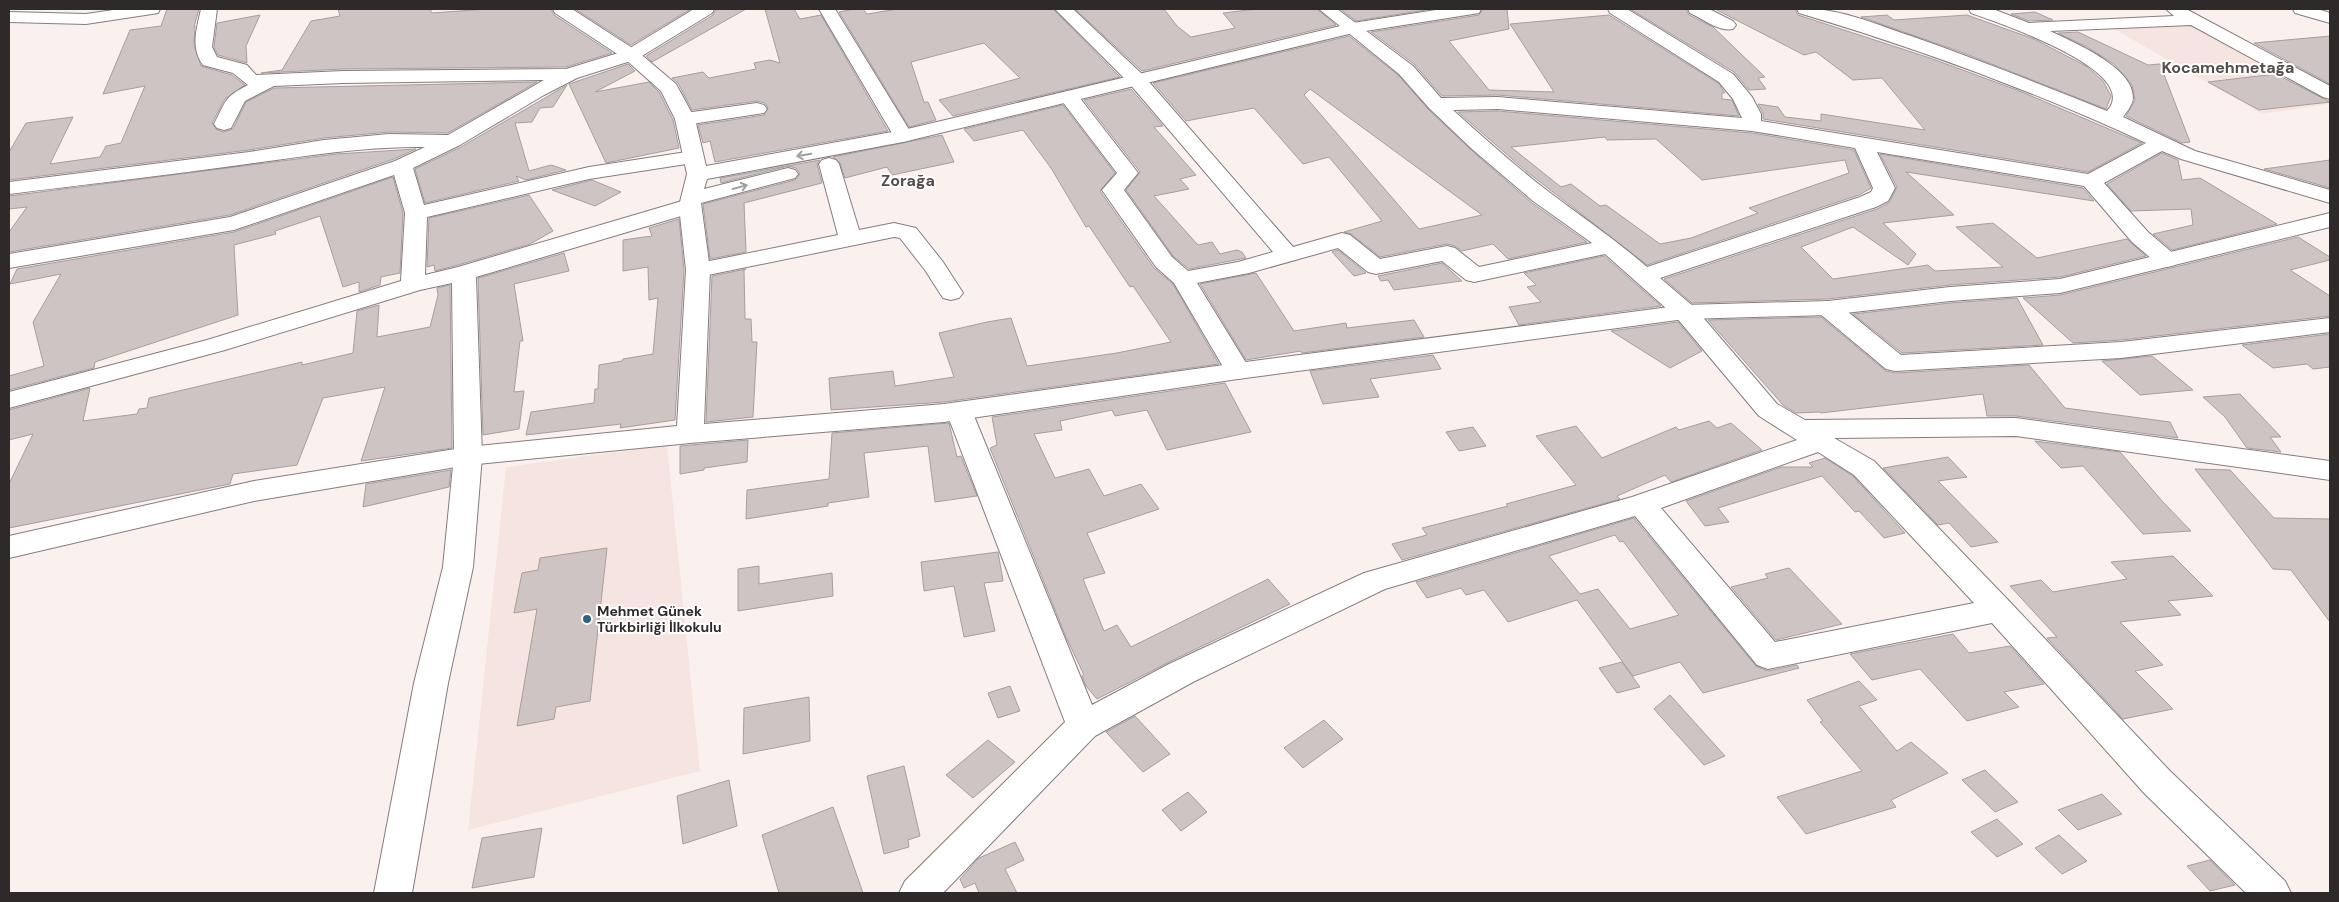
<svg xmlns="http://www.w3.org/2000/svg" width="2339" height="902" font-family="'DM Sans',sans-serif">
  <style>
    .built { fill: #f6e4e1 }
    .building { fill: #cdc4c3; stroke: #a79e9d; fill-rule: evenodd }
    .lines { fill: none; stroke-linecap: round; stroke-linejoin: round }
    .minor-casing { stroke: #857d7c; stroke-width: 2 }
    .tertiary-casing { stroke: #857d7c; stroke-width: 2 }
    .minor { fill: #fff; fill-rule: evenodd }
    .tertiary { fill: #fff; fill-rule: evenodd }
    .oneway { stroke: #a19f9f }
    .poi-dot { fill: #326281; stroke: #fff; stroke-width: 2 }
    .labels { text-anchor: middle; stroke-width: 4; stroke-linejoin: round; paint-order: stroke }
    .poi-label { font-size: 14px; font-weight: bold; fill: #2e2a2a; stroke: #fff; text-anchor: start }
    .far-district-label { font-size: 16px; font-weight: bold; fill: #554d4c; stroke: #fff }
  </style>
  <rect width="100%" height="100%" fill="#faf1ef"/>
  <path class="built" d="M2189,19L2330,98V104L2262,114L2102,22Z
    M667,445L700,771L468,830L506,467Z"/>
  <path class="building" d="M167,9H199L194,27L195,26L194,44L201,66L232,75L245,85L225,99L212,123L216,129L223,132L233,129L246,102L274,88L537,82L448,133L389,132L324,138L249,150L9,180V152L26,123L73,117L50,164L100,157L106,146L121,143L145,86L103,94L130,30L161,26Z
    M338,9H431V13L488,9H551L554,15L612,53L566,67L343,69L261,73L282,70L311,21L340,16Z
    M575,9H691L631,45Z
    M716,9H746L652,62L646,56L713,15Z
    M765,9H794L800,19L821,15L888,131L715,162L710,141L703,143L698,125L764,115L768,108L765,103L757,101L692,110L678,83L672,78L703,72L709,78L756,69L754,63L770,60L780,63Z
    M855,9H863L867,14L898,9H1053L1120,77L953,116L939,100L1020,78L984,43L911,62L924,102H928L936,120L909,127L839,12Z
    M1075,9H1164L1177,26L1191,37L1235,28L1223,13L1257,9H1317L1336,25L1142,71Z
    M1340,9H1432L1356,21Z
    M1483,9H1507L1509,29L1449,41L1489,90L1554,92L1510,24L1609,15L1718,83L1725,93H1722V99L1732,100L1739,116L1498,95L1442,96L1414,64L1371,32L1479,15Z
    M1630,9H1686L1689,15L1713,27L1765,77L1758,78L1766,89L1749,90L1734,72Z
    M1715,9H1795L1798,15L1930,58L2017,90L2142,143L2088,172L1763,119V113L1758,104L1778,107L1785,117L1821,121V114L1925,130L1882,78L1853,80L1816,52L1804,55Z
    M2035,12L2053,20L2029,21L2011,14Z
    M260,15L246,46L247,63L218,55L214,47L217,23Z
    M1887,15L1894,20L1967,15L2034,39L2086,66L2103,81L2111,96L2106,109L1961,52L1861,17Z
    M2078,32L2148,65L2160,64L2190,142L2182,143L2126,116L2135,100L2132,85L2114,64L2087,47L2058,33Z
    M1349,36L1398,75L1428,109L1471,150L1532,203L1587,242L1508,259L1493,244L1462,251L1455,246L1447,244L1380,257L1351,234L1344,232L1382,221L1329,157L1303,164L1254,108L1186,121L1153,83ZM1310,89L1482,215L1419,229L1304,95Z
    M2330,36V84L2254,43Z
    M628,64L635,71L595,92L649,82L659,92L673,120L679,148L606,163L569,84Z
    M2276,74L2330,102L2259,110L2208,82Z
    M567,85L553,107L540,108L532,122L515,123L529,171L551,165L566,170L526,180L516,176L519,181L425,203L415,169L461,147Z
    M1131,89L1163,126L1154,127L1196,175L1180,179L1189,189L1154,196L1198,245L1212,242L1220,254L1237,250L1242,252L1246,258L1189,269L1173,256L1126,190L1140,172L1084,100Z
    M1063,105L1115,173L1100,191L1154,268L1173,284L1219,364L944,402L831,410L829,378L893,371L895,386L954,377L939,333L987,322L1011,318L1027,366L1117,353L1171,342L1133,286L1130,287L1089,226L1086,227L1051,168L1023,130L974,141L964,129Z
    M1498,111L1752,133L1854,150L1871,188L1859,195L1647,265L1526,171L1458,112ZM1605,137L1607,140L1656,139L1702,180L1845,160L1849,173L1749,208L1758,213L1691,238L1660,244L1606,205L1600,206L1571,184L1561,187L1511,147Z
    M942,135L954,162L892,175L887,167L845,178L840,163L833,157Z
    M416,149L394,159L230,215L9,252V232L27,207L9,209V196L336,154Z
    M2162,153L2178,160L2182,180L2200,178L2277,224L2172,250L2153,234L2193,225L2191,209L2131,211L2107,184Z
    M1880,154L2083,188L2094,201L1906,172L1954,215L1883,223L1916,254L1908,265L1853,227L1801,247L1833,279L1928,265L1935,271L2003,267L1956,227L1993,223L2037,258L2127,239L2146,256L2060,277L1950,285L1828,299L1692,303L1664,279L1877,209L1889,203L1897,187Z
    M820,160L817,164L822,183L744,203L746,252L710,259L703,204L795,180L800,174L796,168L788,166L721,183L720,178Z
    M2330,160V188L2264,169L2293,165Z
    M393,177L403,213L400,273L381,277L380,285L359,292V282L343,287L320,216L275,231L276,234L234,245L238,315L95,362L94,368L9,390V376L44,366L33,322L61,274L10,284L17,269L234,232Z
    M592,180L621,192L595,206L552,190Z
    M529,195L553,231L530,244L458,265L435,271L434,265L427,267L429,218Z
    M679,219L684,270L675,420L620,428L621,424L526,435L531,412L594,403L595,389H598L599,365L622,361L623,359L653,354L658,298L649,300L648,267L623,271V240L652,236L649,228Z
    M2298,237L2330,257V260L2290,270L2330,296V316L2121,340L2073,343L2023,298L2060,295Z
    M1338,250L1366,273L1354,276L1332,252Z
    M564,253L569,271L514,284L523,341H520L514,392L524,391L519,429L483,435L478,278Z
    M1604,256L1661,306L1519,325L1509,307L1541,302L1527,287L1536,285L1524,273Z
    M1442,263L1462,281L1394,290L1388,280L1381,281L1378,276Z
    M746,269L744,270L745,319H751L752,342H757L753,417L706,422L712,276Z
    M1256,273L1294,331L1346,323L1347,328L1414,320L1424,337L1302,353L1301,351L1246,360L1200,284Z
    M450,285L452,448L361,461L385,387L323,398L297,465L233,474L230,484L9,528V484L33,434L9,440V410L90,388L83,421L137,414L139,409L147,408L149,398L302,362V365L353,353L357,311L379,305L377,337L430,327L438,295L437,288Z
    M2017,298L2043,345L1902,353L1853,314L1950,303Z
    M1821,317L1886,371L1895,373L2029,365L2065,408L2170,422L2178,438L2016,416H1987L1983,394L1821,413L1819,412L1796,413L1783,405L1708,320Z
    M1678,322L1702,351L1670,368L1611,331Z
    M2330,334V367L2313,369L2307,364L2273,368L2242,345Z
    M1433,355L1441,369L1370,379L1379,397L1323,404L1310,371Z
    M2152,356L2193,390L2140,395L2102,361Z
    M1225,383L1251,432L1167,450L1147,410L1115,416L1112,410L1060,421L1062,430L1034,434L1055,478L1089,469L1104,496L1141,484L1159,509L1087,533L1105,573L1083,579L1104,631L1117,625L1131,647L1268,579L1290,604L1173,660L1097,699L1086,686L1082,676L1084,675L1066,637L990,448L997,445L992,417Z
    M2240,394L2281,437H2270L2281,452L2247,448L2225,417L2203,397Z
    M1709,421L1717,428L1731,423L1762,450L1671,482L1665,475L1617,496L1620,499L1402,560L1392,544L1427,535L1422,528L1508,506L1506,504L1576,485L1536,436L1576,426L1602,458L1676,427L1679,430Z
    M949,423L957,457L961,456L977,496L935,502L928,446L864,453L869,497L828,503V506L746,519L747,490L829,479L832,433Z
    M1473,427L1486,446L1459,451L1446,432Z
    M748,440L747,462L704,468V470L680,474V446Z
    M2035,441L2120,452L2163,502L2191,531L2143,534L2083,466L2061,468Z
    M1948,457L1967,477L1938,481L1998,542L1971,547L1949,523L1938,525L1883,468Z
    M1825,458L1853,476L1905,533L1884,538L1859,511L1855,512L1822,476L1718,508L1729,522L1705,526L1686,501L1781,467H1813L1809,463Z
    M2195,469L2230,470L2274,518L2330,519V622L2291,570L2273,569Z
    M451,470L449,487L363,507L366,484Z
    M1634,518L1756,666L1768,671L1797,665L1799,668L1703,693L1680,662L1633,676L1577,600L1508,622L1484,590L1466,595L1461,588L1427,598L1416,582ZM1615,535L1620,542L1623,541L1679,615L1630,629L1598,589L1580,594L1549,556Z
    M607,548L590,701L556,707L554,719L517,726L537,609L514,613L522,573L538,570L540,558Z
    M998,552L1003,581L984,583L995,631L964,637L954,586L924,591L921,562Z
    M2173,556L2213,596L2168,601L2181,615L2120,622L2163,665L2135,671L2173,709L2123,719L2047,638L2057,637L2010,586L2041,580L2053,592L2127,579L2111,562Z
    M759,566V584L832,573L833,596L738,611V569Z
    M1789,568L1842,624L1776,640L1731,587L1768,578L1765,574Z
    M1953,634L1969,653L2010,646L2044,684L2004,692L2019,707L1967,721L1920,669L1872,680L1850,654Z
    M1622,662L1640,687L1617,693L1599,668Z
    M1859,681L1877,700L1859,706L1897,751L1911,742L1948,773L1891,800L1896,807L1806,834L1777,797L1862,771L1820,722L1823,721L1807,700Z
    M1010,686L1020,711L998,718L988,693Z
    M1670,695L1725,756L1704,765L1654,709Z
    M809,697L810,741L743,754L744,708Z
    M1135,716L1170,754L1143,772L1106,732Z
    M1324,720L1343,739L1303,768L1284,748Z
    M988,740L1015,762L973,798L946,775Z
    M904,766L920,836L908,840L909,847L884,854L867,776Z
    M1985,770L2018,802L1995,812L1962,780Z
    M729,780L737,826L683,844L677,796Z
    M1188,792L1207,812L1181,831L1162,810Z
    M2102,794L2122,814L2078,830L2058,810Z
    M833,807L863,893H779L762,835Z
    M1997,819L2023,844L1997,857L1971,832Z
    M542,828L534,877L472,888L482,838Z
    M2059,835L2087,861L2062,874L2035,848Z
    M1015,842L1024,860L1005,869L1017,893H979L975,883L964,888L960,879L979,858Z
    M2210,860L2235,885L2210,891L2187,866Z"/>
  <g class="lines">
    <defs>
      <path id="minor" d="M120,9H160L158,13L152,14L86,24L9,22V12L86,14Z
        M201,9H217L212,47L217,57L247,65L256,75L343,71L566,69L625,51L694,9H714L712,13L637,59L577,78L544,95L460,145L413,168L424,205L589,167L693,151L700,153L703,157L700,161L693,163L589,179L427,217L425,275L458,267L682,201L690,199L698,201L701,206L698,211L476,277L482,456L473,567L448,683L412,893H374L414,683L443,567L454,456L452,283L420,290L225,350L9,408V392L207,340L401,281L405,213L394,175L234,230L9,268V254L230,217L395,161L425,147C364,146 307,156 247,164C168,175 88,184 9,194V182L249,152L324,140L389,134L448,135L544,80L343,83L274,86L245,101L231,128L224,130L217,128L214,124C226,101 224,97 248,85L233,73L203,65C190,47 197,28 201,9Z
        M819,9H835L913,136L910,140L903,142L896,140Z
        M1055,9H1073L1143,75L1293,247L1342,233L1350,235L1380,259L1447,246L1455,248L1479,267L1592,243L1533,201L1472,149L1429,108L1399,74L1319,9H1337L1413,66L1441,98L1498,97L1742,118L1733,99L1719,82L1610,13L1608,9H1627L1733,74L1752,97L1761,114V121L2088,174L2146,143C2034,91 1917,48 1799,13L1797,9C1835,6 1875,24 1911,36C1977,59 2042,85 2107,111C2144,71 1996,22 1971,13L1969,9H1993L2029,23L2174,16L2166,9H2186L2330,86V99L2323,97L2191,25L2050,31C2073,42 2133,67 2133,97C2133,105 2127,111 2123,117L2195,151L2330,190V203L2181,159L2162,151L2104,183L2148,232L2175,255L2178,260L2175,265L2167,267L2159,265L2132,242L2084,186L1877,152L1895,188L1888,201L1876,207L1660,278L1694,307L1777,404L1805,420L2016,418L2330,461V480L2016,436L1834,438L1874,461L2010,602L2170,771L2285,881L2291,893H2246L2144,793L1992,623L1768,669L1757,665L1635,516L1385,589L1193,682L1095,736L943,893H899L905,881L1065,722L946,411L950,405L959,402L968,405L972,411L1092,705L1169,664L1364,573L1632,497L1797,440L1759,416L1676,317L1605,254L1474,282L1466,280L1442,261L1376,274L1368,272L1338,248L1249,273L1197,283L1251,371L1247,377L1238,379L1229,377L1174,283L1156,267L1102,190L1117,173L1059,97L1062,93L1069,91L1076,93L1135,169L1138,173L1124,190L1172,257L1188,271L1238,262L1273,252L1129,83ZM1498,109L1752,131L1855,148L1873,188L1871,192L1860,197L1647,267C1616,240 1582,217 1549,192C1516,167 1484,138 1453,110ZM1818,452L1854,475L1974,603L1775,642L1661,508Z
        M1688,9H1709L1733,21L1736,25L1733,29C1719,32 1703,19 1690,13Z
        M2293,9H2318L2330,13V23L2295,13Z
        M757,103L764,105L767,109L764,113L685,125L678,123L675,119L678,115L685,113Z
        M829,158L836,160L839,164L859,230L894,223L916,228L943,262L963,293L959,298L951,300L943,298L925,270L900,238L894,237L698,277L690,275L686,270L690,265L838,235L819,164L822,160Z
        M1828,301L1837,303L1901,355L2121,342L2330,318V332L2121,358L1895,371L1886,369L1819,313L1816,308L1819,303Z"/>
      <path id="tertiary" d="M553,9H572L637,51L676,84L695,119L706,166L903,130L1353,23L1442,9H1481L1479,13L1473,14L1353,33L903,142L707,179L704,189L788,168L795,170L798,174L795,178L701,203L710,270L704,424L944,404L1238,363L1685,305L1828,301L1950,287L2060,279L2330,213V227L2060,293L1950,301L1828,315L1685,319L1238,379L944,422L690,443L468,465L254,501L9,558V536L254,481L468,447L677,426L686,270L679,206L687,174L675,119L661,91L625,59L555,13Z"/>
    </defs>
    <use href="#minor" class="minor-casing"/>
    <use href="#tertiary" class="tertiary-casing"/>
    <use href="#minor" class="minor"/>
    <use href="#tertiary" class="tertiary"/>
  </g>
  <defs><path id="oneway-shaft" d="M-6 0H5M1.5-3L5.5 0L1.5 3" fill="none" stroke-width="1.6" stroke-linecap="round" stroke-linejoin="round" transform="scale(1.25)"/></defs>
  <g class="oneway">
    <use href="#oneway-shaft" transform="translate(804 155) rotate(170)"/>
    <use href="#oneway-shaft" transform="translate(740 187) rotate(-15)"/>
  </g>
  <circle class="poi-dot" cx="587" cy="619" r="5"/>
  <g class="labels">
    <g class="poi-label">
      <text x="597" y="616">Mehmet Günek<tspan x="597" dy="16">Türkbirliği İlkokulu</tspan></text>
    </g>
    <g class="far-district-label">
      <text x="2228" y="73">Kocamehmetağa</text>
      <text x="908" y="186">Zorağa</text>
    </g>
  </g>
  <rect width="2339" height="902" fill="none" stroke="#2e2a2a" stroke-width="20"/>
</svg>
